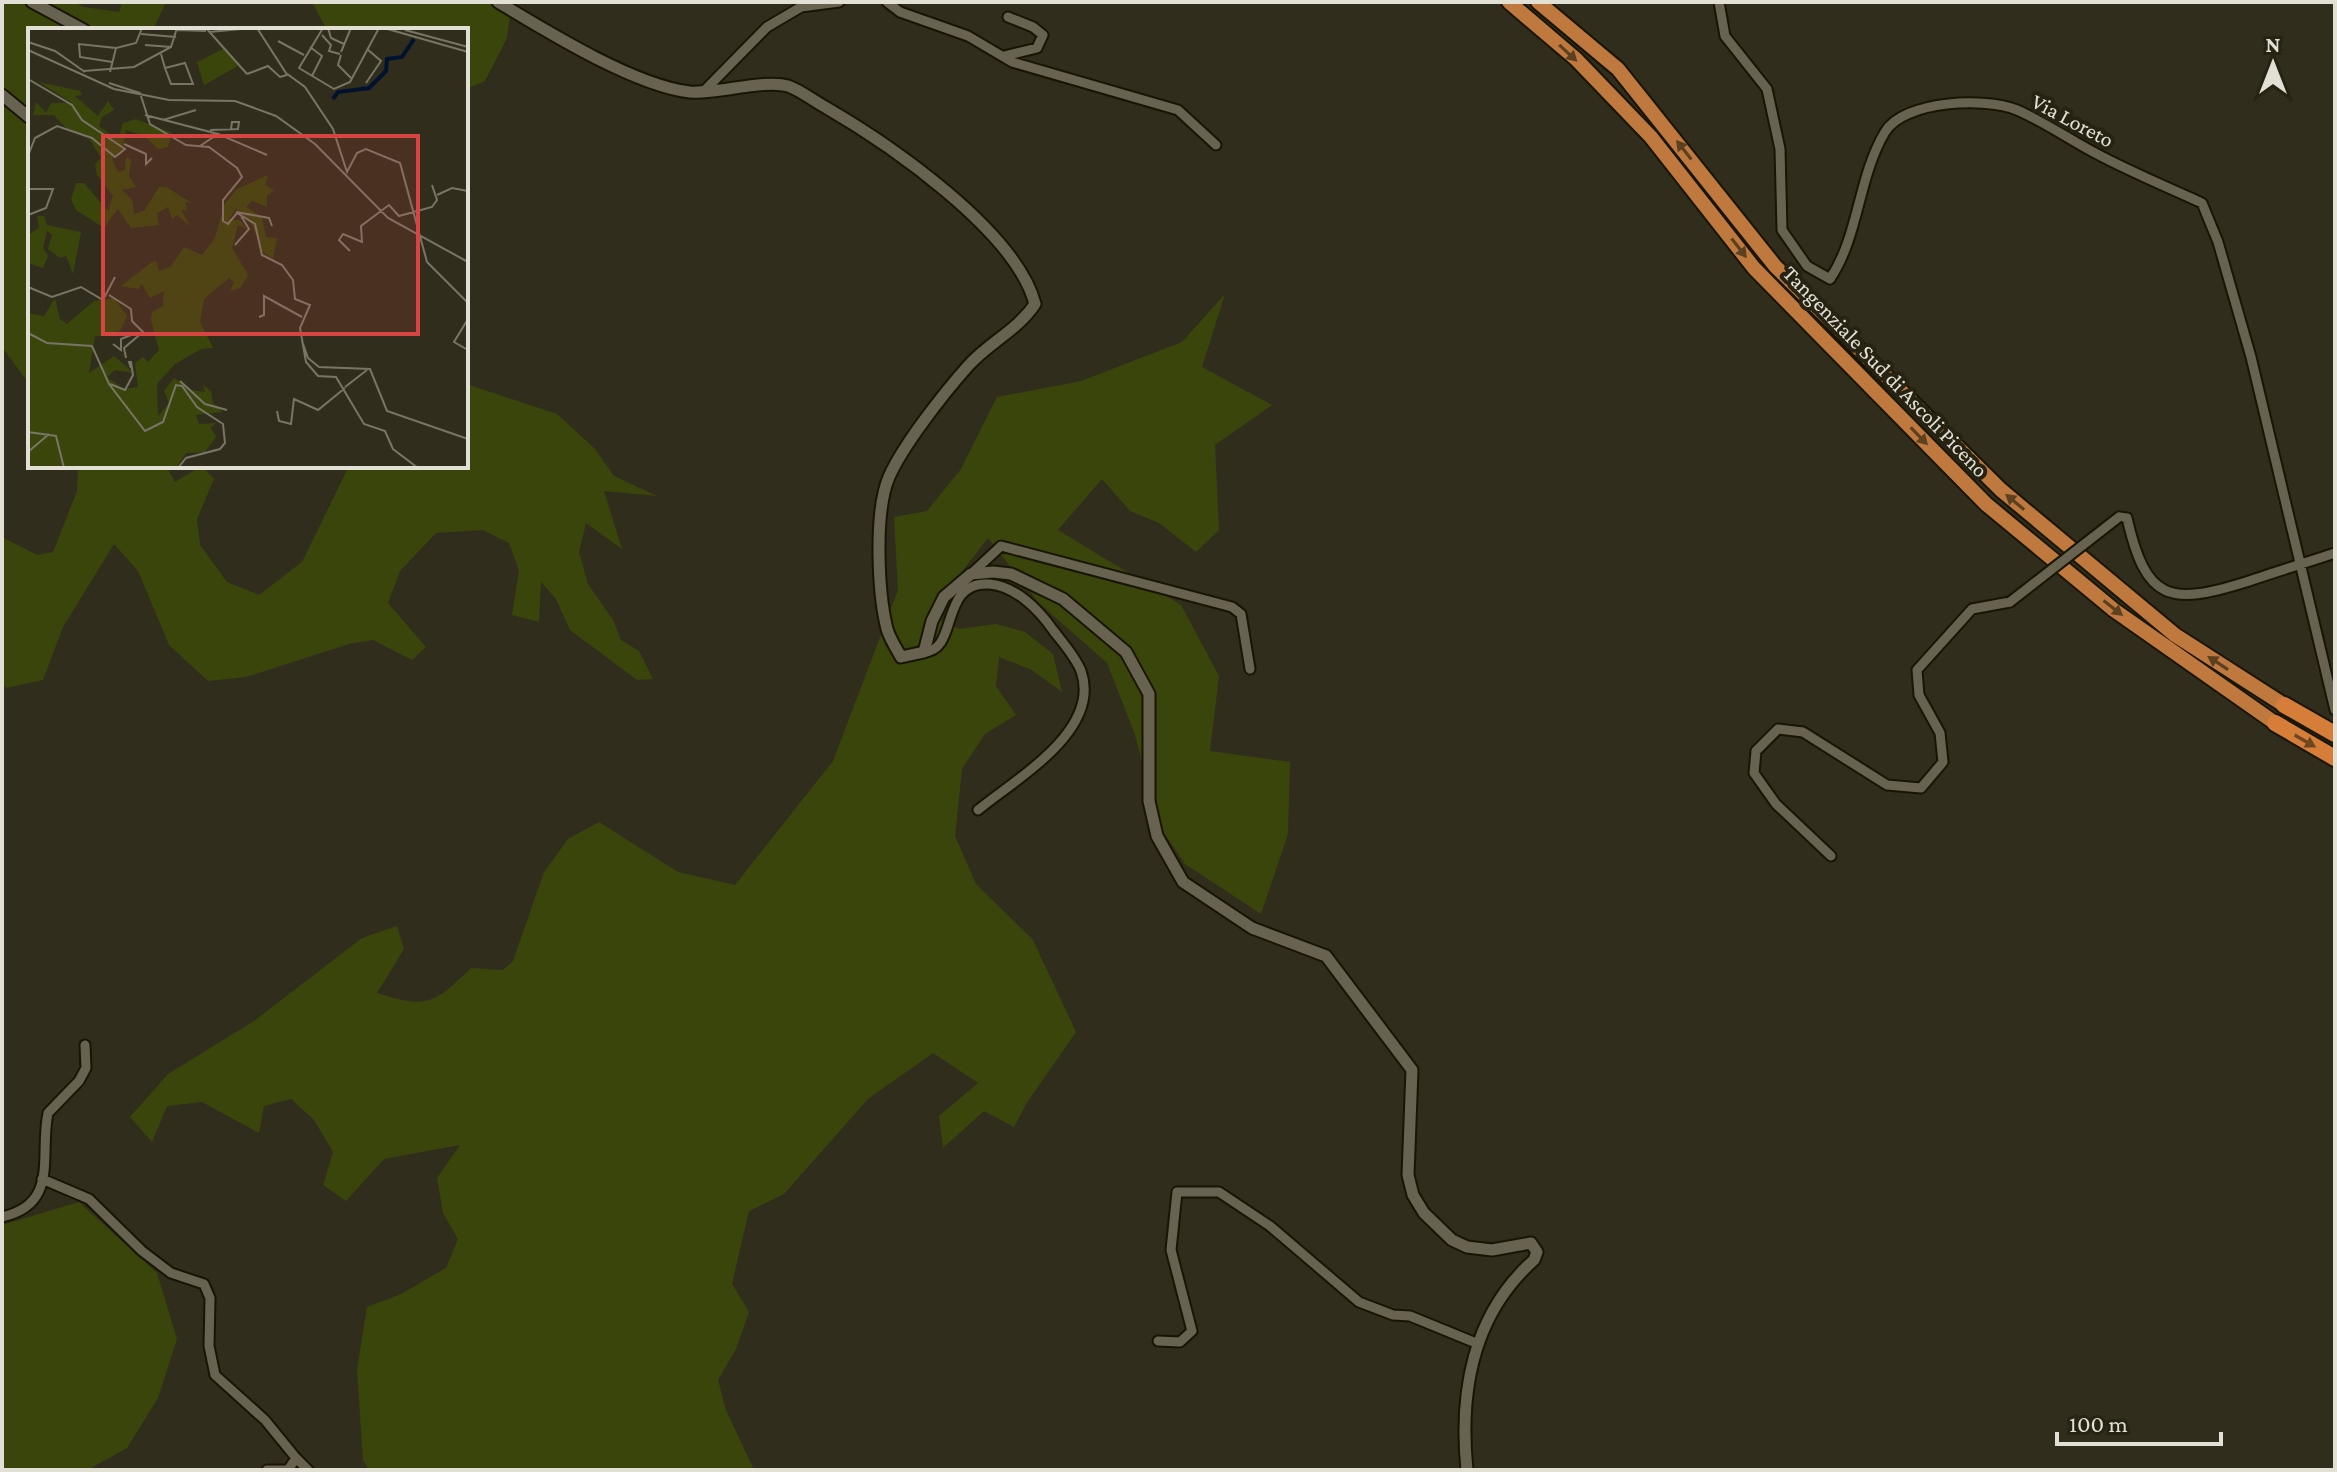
<svg xmlns="http://www.w3.org/2000/svg" width="2337" height="1472" font-family="'Crimson Pro',serif">
  <style>
    .green { fill: #3a450c }
    .lines { fill: none; stroke-linecap: round; stroke-linejoin: round }
    .minor-casing { stroke: #191505; stroke-width: 13 }
    .tertiary-casing { stroke: #191505; stroke-width: 15 }
    .trunk-casing { stroke: #191505; stroke-width: 18 }
    .motorway-casing { stroke: #191505; stroke-width: 20 }
    .minor { stroke: #686350; stroke-width: 9 }
    .tertiary { stroke: #686350; stroke-width: 11 }
    .trunk { stroke: #bf783e; stroke-width: 14 }
    .motorway { stroke: #d57d39; stroke-width: 16 }
    .minor-bridge-casing { stroke: #191505; stroke-width: 13; stroke-linecap: butt }
    .minor-bridge { stroke: #686350; stroke-width: 9 }
    .oneway { fill: #5c4121 }
    .oneway2 { fill: #6d4722 }
    .labels { text-anchor: middle; stroke-width: 8; stroke-linejoin: round; paint-order: stroke }
    .street-label { font-size: 22px; fill: #e2e0d5; stroke: #272312 }
    .inset-river { fill: none; stroke: #001230; stroke-width: 4 }
    .inset-road { fill: none; stroke: #787566; stroke-width: 2 }
    .view { fill: #d84442; fill-opacity: 0.15; stroke: #d84442; stroke-width: 4 }
    .inset-edge { fill: none; stroke: #e2e0d5; stroke-width: 4 }
  </style>
  <rect width="100%" height="100%" fill="#312d1c"/>
  <path class="green" d="M2,2H74L84,7L119,12L122,2H166L153,30H30V385L2,347Z
    M312,2H512L507,38L485,81L466,89V30H327Z
    M1225,294L1202,367L1272,405L1215,445L1219,530L1196,552L1159,523L1130,511L1102,479L1058,530L1181,605L1219,676L1210,751L1290,762L1288,834L1261,914L1185,864L1160,827L1134,732L1107,663L1038,602L988,538L929,614L959,629L996,624L1025,632L1053,654L1062,692L1032,670L999,657L996,686L1016,715L985,734L962,769L955,836L976,884L1033,940L1076,1032L1026,1104L1014,1127L984,1111L943,1148L939,1116L978,1083L933,1053L868,1099L784,1194L749,1211L732,1284L749,1312L736,1349L718,1380L726,1410L754,1470H369L363,1460L357,1370L367,1307L401,1294L446,1268L458,1239L443,1213L437,1178L460,1145L384,1159L346,1201L323,1185L333,1152L314,1120L291,1099L264,1106L259,1133L202,1102L167,1106L152,1142L130,1117L168,1074L254,1021L362,938L397,926L404,949L377,993C427,1009 434,1004 471,968L503,970L513,961L544,872L568,839L599,822L678,872L735,885L833,761L898,590L894,517L927,511L961,469L997,397L1081,381L1182,342Z
    M466,384L557,414L595,449L614,476L657,496L604,491L622,549L586,523L579,552L588,584L613,620L621,640L639,651L653,679L637,680L570,630L556,599L541,582L539,622L512,615L519,571L509,543L483,530L436,533L400,571L388,603L426,647L412,660L373,640L349,644L246,677L208,681L169,645L138,571L114,544L63,627L43,680L6,688L2,683V537L37,555L53,552L77,491L78,466H166L175,482L202,466L214,479L197,519L200,545L227,582L259,595L302,562L349,466H466Z
    M79,1202L157,1273L177,1339L158,1398L127,1448L91,1468L2,1470V1225Z"/>
  <g class="lines">
    <defs>
      <path id="minor" d="M887,2L900,12L968,36L1012,62L1178,110L1216,145
        M1719,2L1725,36L1767,89L1780,149L1782,230L1807,266L1830,279C1859,236 1858,177 1885,132C1904,100 1986,97 2017,110C2045,122 2070,140 2097,154C2131,172 2167,187 2202,203L2218,242L2251,357L2335,710
        M1004,56L1037,48L1043,35L1033,27L1008,17
        M704,91L767,27L801,7L839,2
        M2119,517L2127,518C2146,601 2169,606 2246,582C2275,572 2305,563 2335,553
        M971,574L1001,546L1232,607L1241,614L1250,669
        M924,652C959,651 939,581 989,584C1016,586 1039,610 1053,630C1062,642 1075,656 1081,671C1102,730 1017,778 978,810
        M1831,856L1776,804L1754,773L1756,751L1778,729L1803,732L1887,785L1921,788L1943,762L1940,733L1919,695L1917,670L1972,609L2010,602
        M42,1179L89,1199L142,1251L171,1273L204,1284L210,1298L209,1346L215,1375L265,1420L296,1458L288,1470H267
        M2,1217C60,1204 39,1155 48,1113L79,1081L86,1068L85,1045
        M1158,1341L1180,1342L1192,1331L1171,1250L1177,1192H1219L1270,1226L1359,1302L1393,1315L1410,1316L1476,1343
        M296,1458L308,1470"/>
      <path id="tertiary" d="M32,2L84,30
        M498,2C546,31 635,86 690,92C717,94 765,79 788,86C800,90 814,101 825,107C889,144 1016,231 1035,304C1018,330 988,343 968,366C944,393 903,445 889,477C874,512 878,593 887,629C890,639 896,648 901,657L924,652L932,621L944,597L971,574L993,572L1011,574L1063,599L1126,652L1149,694V801L1157,836L1183,882L1252,928L1326,956L1412,1070L1408,1175L1413,1195L1424,1213L1452,1240L1467,1247L1492,1250L1531,1243L1537,1252L1534,1260C1473,1314 1459,1392 1467,1470
        M2,95L30,118"/>
      <path id="trunk" d="M1509,2L1576,59L1651,137L1754,268L1986,504L2114,610L2275,723
        M1538,2L1618,69L1775,266L2001,490L2175,635L2284,705"/>
      <path id="motorway" d="M2284,705L2335,734
        M2275,723L2335,758"/>
    </defs>
    <use href="#minor" class="minor-casing"/>
    <use href="#tertiary" class="tertiary-casing"/>
    <use href="#trunk" class="trunk-casing"/>
    <use href="#motorway" class="motorway-casing"/>
    <use href="#minor" class="minor"/>
    <use href="#tertiary" class="tertiary"/>
    <use href="#trunk" class="trunk"/>
    <use href="#motorway" class="motorway"/>
    <defs>
      <path id="minor-bridge" d="M2010,602L2119,517"/>
    </defs>
    <use href="#minor-bridge" class="minor-bridge-casing"/>
    <use href="#minor-bridge" class="minor-bridge"/>
  </g>
  <defs><path id="oneway-solid" d="M-6-.8H1V-3.2L6.5 0L1 3.2V.8H-6Z" transform="scale(2)"/></defs>
  <g class="oneway">
    <use href="#oneway-solid" transform="translate(1568 53) rotate(43)"/>
    <use href="#oneway-solid" transform="translate(1684 150) rotate(-128)"/>
    <use href="#oneway-solid" transform="translate(1739 248) rotate(52)"/>
    <use href="#oneway-solid" transform="translate(1919 436) rotate(46)"/>
    <use href="#oneway-solid" transform="translate(2015 502) rotate(-140)"/>
    <use href="#oneway-solid" transform="translate(2113 608) rotate(38)"/>
    <use href="#oneway-solid" transform="translate(2218 663) rotate(-147)"/>
  </g>
  <use class="oneway2" href="#oneway-solid" transform="translate(2305 741) rotate(30)"/>
  <g class="labels">
    <g class="street-label">
      <text transform="translate(2073 120) rotate(28)" y="8">Via Loreto</text>
      <text transform="translate(1886 371) rotate(46)" y="8">Tangenziale Sud di Ascoli Piceno</text>
    </g>
  </g>
  <g transform="translate(28 28)">
    <rect width="440" height="440" fill="#312d1c"/>
    <path d="M197,20L210,38L176,57L169,34ZM11,54L52,63L54,67L47,68L70,88L80,73L86,82L74,89L71,98L86,109H91L95,95L108,91L144,105L140,119L130,121L117,108L98,102L94,123L84,131L90,144L97,142L98,129L103,132L101,148L108,159L94,162L104,172L106,186L116,183L131,159H138L164,175L157,174L159,182H153L163,199L149,187L144,191L140,179L129,185L131,197L103,200L90,181L76,200L48,182L43,172L48,155H56L80,183L85,168L69,147L67,136L73,130L61,110L39,101L26,87H5L8,74L18,85L23,75H44ZM240,147L237,157L246,162L239,168V179L224,173L218,179L234,189L238,209L249,210L245,231L235,224L224,197L208,181L201,191L213,193L218,201L210,197L204,220L220,247L212,260L202,263L206,254L201,250L176,271L172,294L185,320L173,321L147,336L129,356L130,388L141,375L136,363L146,350L164,362L177,364L175,357L183,363L185,375L195,384L168,387L171,396L188,395L183,400L188,409L177,424L158,425L148,440H0V285L16,288L27,270L32,291L39,296L66,273L86,270L99,288L92,303L67,309L61,345L86,328L106,345L87,342L79,349L96,361L110,359L107,335L115,329L120,334L131,322L123,292L124,284L135,278L136,263L122,270L114,256L110,261L93,258L124,234L128,233L131,243L143,238L156,219L174,227L187,210L196,177L209,161ZM9,188H16L19,197L53,204L45,246L38,228L32,230L20,221L24,207L19,203L15,220L20,228L15,240L0,235V207L11,200Z" fill="#3a450c"/>
    <path class="inset-river" d="M305,71L310,64L341,60L358,43L359,31L374,29L386,11"/>
    <path class="inset-road" d="M178,0L219,46M229,0L258,45L277,59L305,101L319,144L329,125L338,121L372,135L399,234L440,275M295,0L271,40L306,61L322,54L351,0M300,0L303,10L316,16M356,0L440,24M149,2L178,3M377,2L440,19M181,4L224,0M113,6L148,9M294,7L303,17L301,23L312,26M250,13L276,27M0,14L27,23L57,44M117,17L143,19M282,19L294,28L284,48M0,22L86,61L141,72L207,73L248,88L287,116L360,190L440,234M313,24L323,0M133,26L137,40L143,56H165L157,35L137,40M313,27L310,37L323,50M84,34L52,29L51,16L88,20M56,43L106,39L143,19L149,0M82,44L88,20L108,15L114,0M219,46L240,38L252,49L259,47M0,51L44,77L54,92L97,121L87,129L64,110L29,98L7,110L0,128M81,55L112,65L122,96L158,117L181,119L209,140L214,149L195,172V193L200,196L209,185L227,196L234,227L254,237L265,252L267,271L282,277L272,300L278,334L290,348L308,349L336,396L357,403L365,421L390,440M338,55L353,33L339,21M117,87L190,106L172,118M135,92L168,82M182,102L210,101L211,94H204L203,101M190,106L239,127M96,116L118,126V136L124,130M0,161H25L18,180L0,187M409,167L424,160L440,163M208,184L241,190L244,198M207,217L221,201L213,188M322,223L311,212L315,206L334,214L333,198L361,177L371,188L404,179L409,172L404,157M0,259L24,269L53,259L75,272L87,249M81,267L103,281L104,293L115,304L96,320L98,330M231,289L236,287V268L274,289M440,291L426,314L440,322M0,305L19,315L64,318L81,356L117,403L135,394L148,357L154,358L169,379L195,396L197,415L192,421L158,430L150,440M274,313L280,330L291,339L342,341L359,383L440,411M85,316L93,322V311L103,307M152,353L177,376L199,382M82,356L97,362L105,347L103,334H101L103,340M317,359L339,342M249,383L251,393L263,396L266,371L290,382L317,360M0,404L28,408L36,440M0,424L21,406"/>
    <path class="view" d="M75,108H390V306H75Z"/>
    <rect width="440" height="440" class="inset-edge"/>
  </g>
  <rect width="2337" height="1472" fill="none" stroke="#e2e0d5" stroke-width="8"/>
  <g transform="translate(2273 64)" stroke="#272312" stroke-width="6" paint-order="stroke">
  <path d="M0-6L14 30L0 20L-14 30Z" fill="#e2e0d5"/>
  <text y="-12" font-size="22" font-weight="bold" text-anchor="middle" fill="#e2e0d5">N</text>
  </g>
  <path d="M2057 1432v12h164v-12" fill="none" stroke="#e2e0d5" stroke-width="4"/>
  <text x="2069" y="1432" font-size="24" fill="#e2e0d5" stroke="#272312" stroke-width="6" paint-order="stroke">100 m</text>
</svg>
